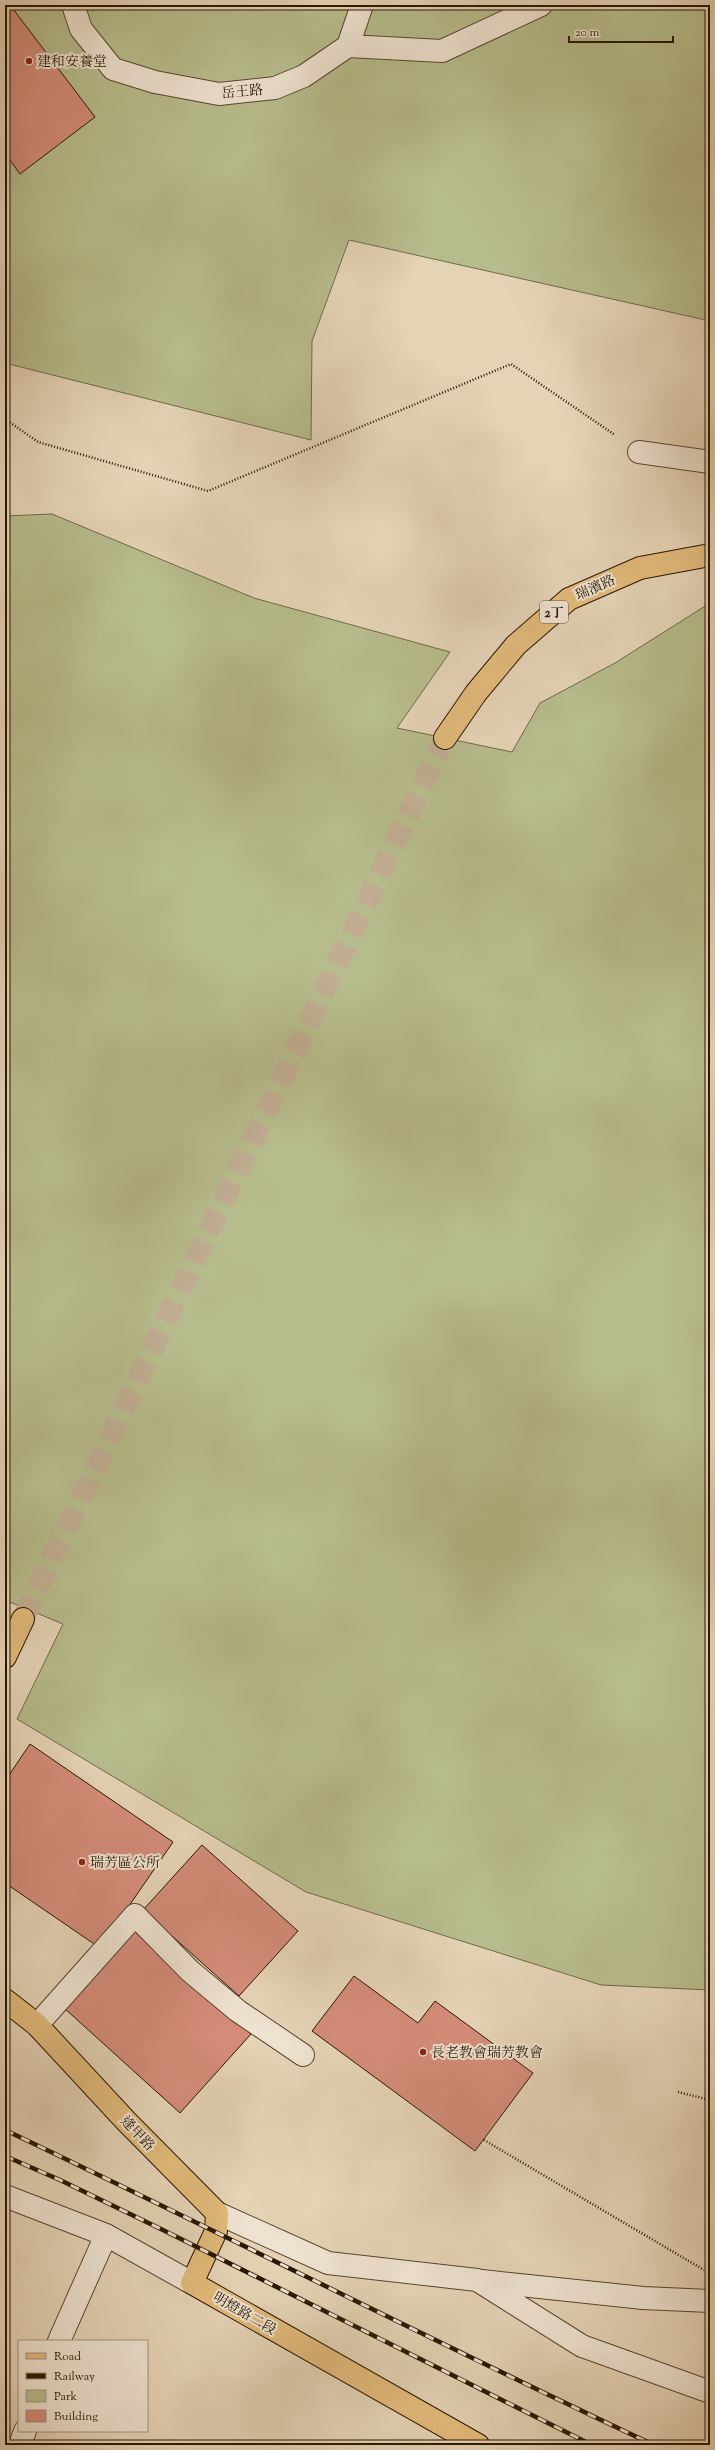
<svg xmlns="http://www.w3.org/2000/svg" width="715" height="2450" font-family="'Sorts Mill Goudy','Noto Serif TC',serif">
  <style>
    .green { fill: #b7bc8c; stroke: #706a48 }
    .building { fill: #d48c79; stroke: #2a1703 }
    .lines { fill: none; stroke-linecap: round; stroke-linejoin: round }
    .major-tunnel { stroke: #c0ad92; stroke-width: 22; stroke-dasharray: 22 11; stroke-linecap: butt }
    .minor-casing { stroke: #594630; stroke-width: 24 }
    .major-casing { stroke: #2a1703; stroke-width: 24 }
    .path { stroke: #2a1703; stroke-width: 2.5; stroke-dasharray: 1 2; stroke-linecap: butt }
    .minor { stroke: #eee2d0; stroke-width: 22 }
    .major { stroke: #e2ba7b; stroke-width: 22 }
    .rail-casing { stroke: #2a1703; stroke-width: 4.5 }
    .rail { stroke: #eee2d0; stroke-width: 3; stroke-dasharray: 9; stroke-linecap: butt }
    .poi-dot { fill: #8f2418; stroke: #eee2d0; stroke-width: 1.5 }
    .labels { text-anchor: middle; stroke-width: 4; stroke-linejoin: round; paint-order: stroke }
    .shield { fill: #eee2d0; stroke: #655440; stroke-width: 1 }
    .shield-label { font-size: 13px; font-weight: bold; fill: #2a1703 }
    .poi-label { font-size: 14px; fill: #2a1703; stroke: #eee2d0; text-anchor: start }
    .street-label { font-size: 14px; fill: #2a1703; stroke: #eee2d0 }
  </style>
  <rect width="100%" height="100%" fill="#e5d3b6"/>
  <filter id="stains"><feTurbulence type="fractalNoise" baseFrequency=".005" numOctaves="4"/><feColorMatrix values="0 0 0 0 .2 0 0 0 0 .09 0 0 0 0 .02 0 0 0 .5 -.17"/></filter>
  <radialGradient id="worn" r=".72"><stop offset=".6" stop-color="#630" stop-opacity="0"/><stop offset="1" stop-color="#630" stop-opacity=".3"/></radialGradient>
  <path class="green" d="M5,5H710V321L349,240L312,341L311,440L5,363Z
    M52,514L254,598L450,652L397,728L512,752L540,703L615,663L710,603V1990L601,1985L306,1892L17,1719L63,1624L5,1600V516Z"/>
  <path class="building" d="M5,5H10L95,117L20,174L5,153Z
    M30,1744L173,1842L100,1948L5,1883V1781Z
    M202,1845L298,1931L239,1996L143,1910Z
    M134,1929L251,2034L180,2113L63,2007Z
    M354,1976L418,2023L435,2001L533,2073L475,2151L312,2031Z"/>
  <g class="lines">
    <path class="major-tunnel" d="M23,1619L445,738"/>
    <defs>
      <path id="minor" d="M73,5L81,29L113,69L155,82L219,94L275,88L304,76L348,46L362,5
        M348,46L442,51L541,5
        M639,452L710,462
        M37,2025L135,1915L190,1971L238,2011L303,2055
        M5,2196L106,2235L192,2283
        M217,2213L328,2263L477,2280L582,2346L710,2392
        M482,2281L643,2298L710,2301
        M59,2341L106,2235
        M20,2445L25,2431"/>
      <path id="major" d="M445,738L476,693L516,645L569,599L640,568L710,555
        M5,1657L23,1619
        M5,2000L37,2025L126,2121L217,2213L216,2231L192,2283L478,2445"/>
    </defs>
    <use href="#minor" class="minor-casing"/>
    <use href="#major" class="major-casing"/>
    <path class="path" d="M5,419L38,442L208,491L511,364L615,435
      M678,2092L710,2100
      M484,2140L704,2270"/>
    <use href="#minor" class="minor"/>
    <use href="#major" class="major"/>
    <defs>
      <path id="rail" d="M5,2130C222,2233 436,2343 654,2445
        M5,2156L60,2180L163,2230L592,2445"/>
    </defs>
    <use href="#rail" class="rail-casing"/>
    <use href="#rail" class="rail"/>
  </g>
  <g class="poi-dot">
    <circle cx="29" cy="61" r="4"/>
    <circle cx="82" cy="1862" r="4"/>
    <circle cx="423" cy="2052" r="4"/>
  </g>
  <g class="labels">
    <rect class="shield" x="540" y="601" width="28" height="22" rx="3"/>
    <g class="shield-label">
      <text x="554" y="617">2丁</text>
    </g>
    <g class="poi-label">
      <text x="37" y="66">建和安養堂</text>
      <text x="90" y="1867">瑞芳區公所</text>
      <text x="431" y="2057">長老教會瑞芳教會</text>
    </g>
    <g class="street-label">
      <text transform="translate(242 91) rotate(-5)" y="5">岳王路</text>
      <text transform="translate(595 587) rotate(-24)" y="5">瑞濱路</text>
      <text transform="translate(138 2133) rotate(46)" y="5">逢甲路</text>
      <text transform="translate(245 2313) rotate(30)" y="5">明燈路二段</text>
    </g>
  </g>
  <rect width="715" height="2450" fill="none" stroke="#e5d3b6" stroke-width="20"/>
  <rect x="6" y="6" width="703" height="2438" fill="none" stroke="#2a1703" stroke-width="2"/>
  <rect x="10" y="10" width="695" height="2430" fill="none" stroke="#2a1703"/>
  <rect x="18" y="2340" width="130" height="92" fill="#eee2d0" stroke="#a0917e"/>
  <rect x="26" y="2353" width="20" height="6" fill="#e2ba7b" stroke="#a0917e"/>
  <text x="54" y="2360" font-size="12" fill="#2a1703">Road</text>
  <rect x="26" y="2373" width="20" height="6" fill="#2a1703" stroke="#a0917e"/>
  <text x="54" y="2380" font-size="12" fill="#2a1703">Railway</text>
  <rect x="26" y="2390" width="20" height="12" fill="#b7bc8c" stroke="#a0917e"/>
  <text x="54" y="2400" font-size="12" fill="#2a1703">Park</text>
  <rect x="26" y="2410" width="20" height="12" fill="#d48c79" stroke="#a0917e"/>
  <text x="54" y="2420" font-size="12" fill="#2a1703">Building</text>
  <path d="M569 36v6h104v-6" fill="none" stroke="#2a1703" stroke-width="2"/>
  <text x="575" y="36" font-size="12" fill="#2a1703" stroke="#eee2d0" stroke-width="3" paint-order="stroke">20 m</text>
  <rect width="100%" height="100%" filter="url(#stains)"/>
  <rect width="100%" height="100%" fill="url(#worn)"/>
</svg>
